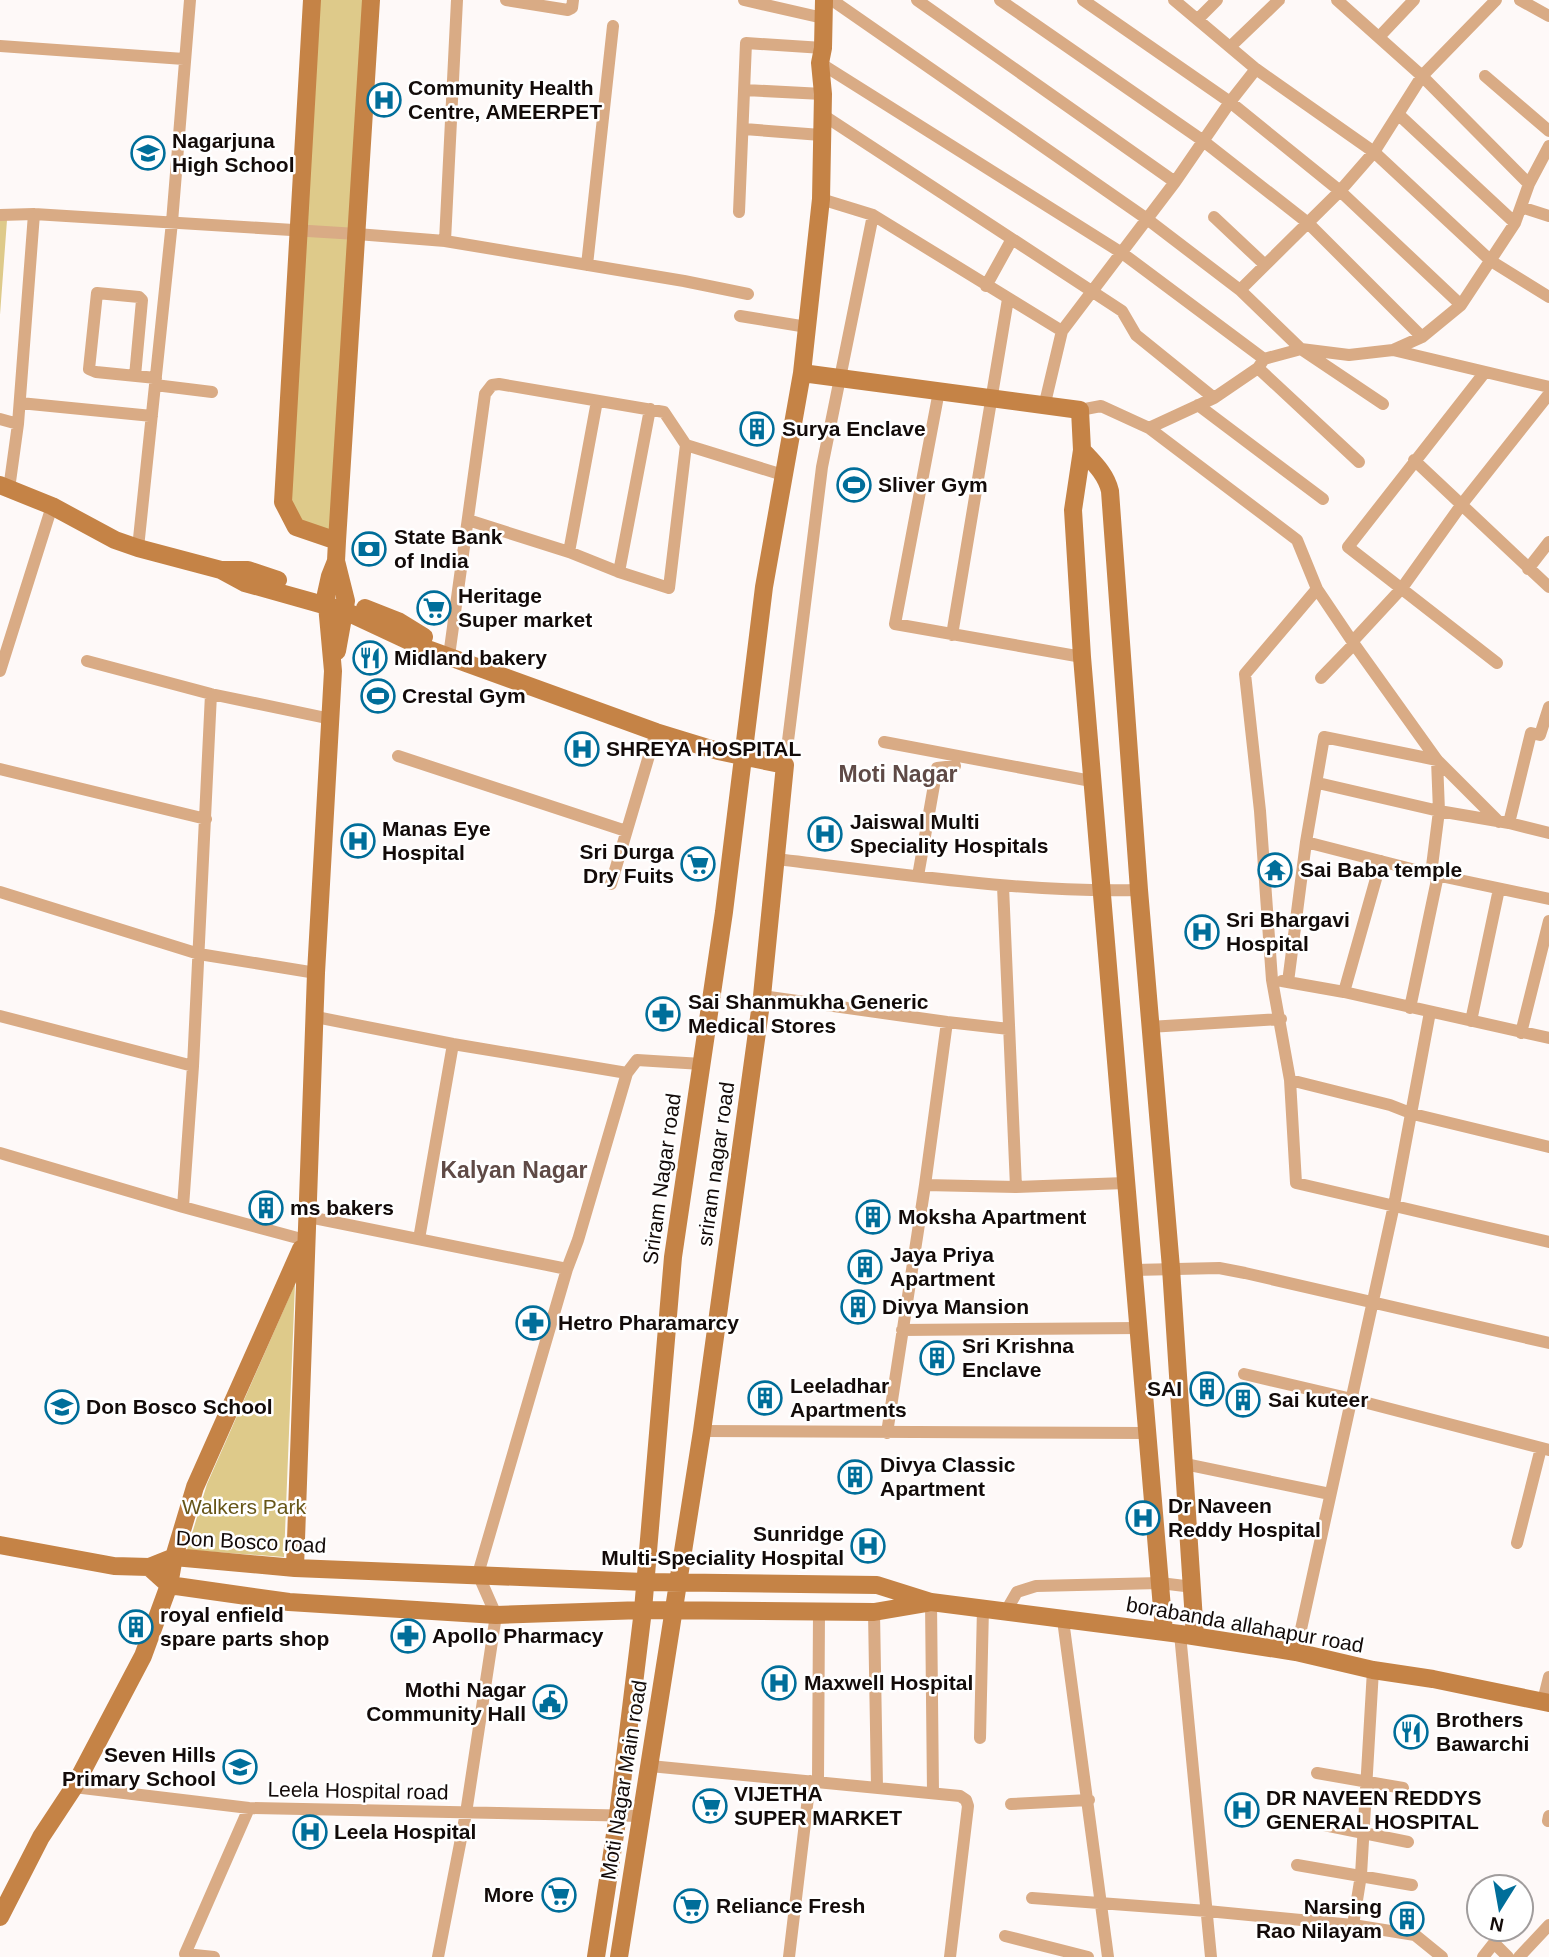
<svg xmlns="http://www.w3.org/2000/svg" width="1549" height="1957" font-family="Helvetica,sans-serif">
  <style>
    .green { fill: #deca8a }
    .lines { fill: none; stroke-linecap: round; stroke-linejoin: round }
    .street { stroke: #d9ab85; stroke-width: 12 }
    .secondary { stroke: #c58346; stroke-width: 18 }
    .labels { text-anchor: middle; stroke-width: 5; stroke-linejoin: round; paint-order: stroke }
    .poi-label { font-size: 21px; font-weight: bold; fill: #130b09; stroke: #fff; text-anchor: start }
    .street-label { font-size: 21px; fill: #130b09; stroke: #fff }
    .park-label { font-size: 21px; fill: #665518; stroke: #fff }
    .neighbourhood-label { font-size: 23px; font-weight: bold; fill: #5f4a46; stroke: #fff }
  </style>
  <rect width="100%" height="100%" fill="#fef9f8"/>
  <path class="green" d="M312,0H371L337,541L296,527L283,502Z
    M0,219L7,220L0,315Z
    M295,1284L284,1557L187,1550L207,1484Z"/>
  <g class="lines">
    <path class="street" d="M506,0L568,10L572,8L573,0
      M744,0L823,18
      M832,0L1147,219L1240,290L1301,349L1383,404
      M917,0L1175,182
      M1000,0L1202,140L1308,223L1422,337
      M1083,0L1230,102L1340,191L1461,305
      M1174,0L1256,69L1374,152L1491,261L1549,297
      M1337,0L1422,76L1529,184
      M1520,0L1549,16
      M1198,19L1217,0
      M1379,37L1414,0
      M0,46L184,59
      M1231,46L1279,0
      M820,63L1122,253L1264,359
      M1485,76L1549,131
      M745,90L823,94
      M1398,114L1515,223
      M823,115L1122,311L1136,335L1214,398
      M744,129L821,135
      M821,199L873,215L1062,331
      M1521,207L1549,216
      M739,212L746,43L823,48
      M0,215L34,214L357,234L445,241L684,281L748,294
      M1214,217L1265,265
      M445,241L457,0
      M587,265L613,26
      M986,286L1012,239
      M1240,290L1340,191L1374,152L1422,76L1496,0
      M740,316L807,327
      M1393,350L1549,387
      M1258,368L1359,462
      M1485,372L1348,547L1497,663
      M135,376L142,300L139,297L97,293L89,369L96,372L156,378
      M155,385L212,392
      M939,391L895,624L1082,657
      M20,403L152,416
      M1198,405L1323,499
      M1044,407L1062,331L1175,182L1230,102L1256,69
      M1080,410L1101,406L1149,428L1297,540L1317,589L1354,644L1437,760L1499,822
      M0,419L18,424
      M1149,428L1214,398L1258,368L1264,359L1301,349L1349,355L1393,350L1422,337L1461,305L1515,223L1529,184L1549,146
      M686,445L783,475
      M1414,460L1549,587
      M9,489L18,424L34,214
      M138,548L172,222L190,0
      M569,552L597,401
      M1528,569L1549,542
      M619,572L650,409
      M1317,589L1245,674L1260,811L1272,980L1290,1080L1296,1183L1549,1242
      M952,635L1008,299
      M1352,642L1402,588L1462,504L1549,394
      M449,656L485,394L492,385L499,384L664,412L686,445L669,588L619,572L569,552L468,520
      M87,661L211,694L331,719
      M0,671L52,506
      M1321,678L1354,644
      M884,742L1091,781
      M398,756L626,831
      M785,765L822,467L873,215
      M0,769L206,819
      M1318,783L1439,811L1509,823L1549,833
      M1509,823L1531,733L1540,735L1549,707
      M1306,842L1431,874L1549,899
      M776,859C896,873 1017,893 1139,890
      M918,876L937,768L955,766
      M611,884L656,732
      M1003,886L1016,1187
      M0,892L199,954L316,973
      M1282,981L1344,992L1549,1038
      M1288,982L1306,842L1324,737L1437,760L1439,811L1431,874
      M1344,992L1381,861
      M762,996L947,1022L1009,1029
      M1410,1008L1438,875
      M0,1016L193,1066
      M316,1017L453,1044L627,1073L578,1240L567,1269L478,1574L496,1615L466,1813L438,1957
      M1471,1021L1499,889
      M1149,1027L1281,1019
      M1521,1033L1549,921
      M627,1073L637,1060L702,1064
      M1290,1080L1390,1105L1413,1114L1549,1147
      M0,1153L183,1207L305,1240
      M925,1185L1016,1187L1125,1183
      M183,1207L193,1066L211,694
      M309,1217L567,1269
      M419,1239L453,1044
      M1134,1270L1219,1268L1245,1273L1549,1343
      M902,1330L1139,1328
      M1244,1374L1352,1399L1549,1450
      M702,1431L1147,1433
      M887,1433L925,1185L947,1022
      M1185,1464L1330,1494
      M1517,1543L1541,1448
      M931,1602L933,1793
      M1006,1611L1017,1592L1036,1586L1160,1583L1193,1587
      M874,1612L877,1787
      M1063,1620L1108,1957
      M1180,1634L1211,1957
      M1296,1652L1394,1205L1430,1012
      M1543,1701L1549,1677
      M980,1738L983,1608
      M650,1766L960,1796L966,1800L968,1806L950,1957
      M1317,1773L1403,1788
      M818,1781L819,1612
      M74,1787L249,1808L642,1816
      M1011,1804L1089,1800
      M1548,1821L1549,1816
      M1324,1825L1408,1842
      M1297,1865L1412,1885
      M1032,1898L1207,1911L1353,1925L1415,1935L1442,1957
      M1353,1925L1361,1875L1373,1670
      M1005,1936L1088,1957
      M214,1957L185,1954L249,1808
      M789,1957L810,1781
      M1483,1957L1494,1943L1508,1957
      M1519,1957L1549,1925"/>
    <path class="secondary" d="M312,0L283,502L296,527L337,541
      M802,373L1080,410L1082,450L1073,510L1082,657L1164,1632
      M1082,450C1094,463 1106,474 1110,491L1139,890L1171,1268L1195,1636
      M0,485L52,506L115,540L138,548L221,570H248L278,580
      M221,570L245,583L345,611L422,647L656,732L718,751L785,765L762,996L702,1431L619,1957
      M365,608L398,621L424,637
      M337,651L346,601L336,561L337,541L371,0
      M0,1545L114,1566L149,1567L174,1557L295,1568L644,1582L877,1585L931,1602L1180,1634L1296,1652L1373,1670L1433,1679L1549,1703
      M149,1567L169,1585L289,1602L496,1615L643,1610L874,1612L927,1603
      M295,1568L316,973L333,671L326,594L330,576L336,561
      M0,1917L41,1837L74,1787L143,1656L169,1585L174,1557L195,1487L301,1249
      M596,1957L618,1815L643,1610L673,1257L724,912L764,587L802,373L821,199L823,94L820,63L823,48L824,0"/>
  </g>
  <defs>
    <symbol id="hospital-ring" viewBox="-11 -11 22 22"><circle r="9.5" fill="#fff" stroke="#006e9a" stroke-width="1.5"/><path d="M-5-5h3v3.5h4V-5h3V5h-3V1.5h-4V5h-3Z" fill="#006e9a"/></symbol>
    <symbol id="school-ring" viewBox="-11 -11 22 22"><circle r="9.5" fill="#fff" stroke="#006e9a" stroke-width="1.5"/><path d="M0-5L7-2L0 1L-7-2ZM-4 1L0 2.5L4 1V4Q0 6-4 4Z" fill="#006e9a"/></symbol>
    <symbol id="building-ring" viewBox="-11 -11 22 22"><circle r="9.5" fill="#fff" stroke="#006e9a" stroke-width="1.5"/><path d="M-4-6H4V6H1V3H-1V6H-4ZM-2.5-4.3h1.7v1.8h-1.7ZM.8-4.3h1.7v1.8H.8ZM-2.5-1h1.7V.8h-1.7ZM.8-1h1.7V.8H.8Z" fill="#006e9a"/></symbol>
    <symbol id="stadium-ring" viewBox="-11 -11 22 22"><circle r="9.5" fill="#fff" stroke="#006e9a" stroke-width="1.5"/><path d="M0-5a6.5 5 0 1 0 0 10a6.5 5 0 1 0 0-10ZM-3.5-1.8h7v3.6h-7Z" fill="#006e9a"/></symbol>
    <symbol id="bank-ring" viewBox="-11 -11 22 22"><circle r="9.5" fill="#fff" stroke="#006e9a" stroke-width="1.5"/><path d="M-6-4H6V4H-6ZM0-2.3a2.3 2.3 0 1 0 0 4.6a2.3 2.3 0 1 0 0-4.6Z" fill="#006e9a"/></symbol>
    <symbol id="supermarket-ring" viewBox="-11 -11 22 22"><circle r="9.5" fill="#fff" stroke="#006e9a" stroke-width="1.5"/><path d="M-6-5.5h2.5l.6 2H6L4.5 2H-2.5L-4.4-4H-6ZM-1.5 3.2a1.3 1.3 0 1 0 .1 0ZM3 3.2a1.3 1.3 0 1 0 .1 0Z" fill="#006e9a"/></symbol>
    <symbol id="restaurant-ring" viewBox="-11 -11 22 22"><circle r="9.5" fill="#fff" stroke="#006e9a" stroke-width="1.5"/><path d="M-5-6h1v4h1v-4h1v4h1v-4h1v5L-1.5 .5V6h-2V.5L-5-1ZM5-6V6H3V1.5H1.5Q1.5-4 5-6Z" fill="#006e9a"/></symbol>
    <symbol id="temple-ring" viewBox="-11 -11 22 22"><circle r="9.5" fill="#fff" stroke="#006e9a" stroke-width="1.5"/><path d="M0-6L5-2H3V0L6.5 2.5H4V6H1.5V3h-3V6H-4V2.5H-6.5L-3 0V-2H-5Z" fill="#006e9a"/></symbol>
    <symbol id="pharmacy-ring" viewBox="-11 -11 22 22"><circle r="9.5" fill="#fff" stroke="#006e9a" stroke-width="1.5"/><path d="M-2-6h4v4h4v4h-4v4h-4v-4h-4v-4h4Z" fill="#006e9a"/></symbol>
    <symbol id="civic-ring" viewBox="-11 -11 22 22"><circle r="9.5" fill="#fff" stroke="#006e9a" stroke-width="1.5"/><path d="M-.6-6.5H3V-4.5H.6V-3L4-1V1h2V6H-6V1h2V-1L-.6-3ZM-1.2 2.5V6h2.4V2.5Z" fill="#006e9a"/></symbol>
  </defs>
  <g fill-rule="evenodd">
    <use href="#hospital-ring" x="365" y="81" width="38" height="38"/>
    <use href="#school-ring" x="129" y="134" width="38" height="38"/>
    <use href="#building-ring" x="738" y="410" width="38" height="38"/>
    <use href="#stadium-ring" x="835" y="466" width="38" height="38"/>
    <use href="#bank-ring" x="350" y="530" width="38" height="38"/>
    <use href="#supermarket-ring" x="415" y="589" width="38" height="38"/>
    <use href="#restaurant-ring" x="351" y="639" width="38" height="38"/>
    <use href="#stadium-ring" x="359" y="677" width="38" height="38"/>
    <use href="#hospital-ring" x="563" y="730" width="38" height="38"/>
    <use href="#hospital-ring" x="806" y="815" width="38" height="38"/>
    <use href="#hospital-ring" x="339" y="822" width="38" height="38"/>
    <use href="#supermarket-ring" x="679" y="845" width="38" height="38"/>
    <use href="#temple-ring" x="1256" y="851" width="38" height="38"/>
    <use href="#hospital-ring" x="1183" y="913" width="38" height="38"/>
    <use href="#pharmacy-ring" x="644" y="995" width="38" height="38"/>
    <use href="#building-ring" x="247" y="1189" width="38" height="38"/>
    <use href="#building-ring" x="854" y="1198" width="38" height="38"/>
    <use href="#building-ring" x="846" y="1248" width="38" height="38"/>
    <use href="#building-ring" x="839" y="1288" width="38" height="38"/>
    <use href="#pharmacy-ring" x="514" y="1304" width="38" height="38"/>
    <use href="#building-ring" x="918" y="1339" width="38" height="38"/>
    <use href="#building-ring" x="1188" y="1370" width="38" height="38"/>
    <use href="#building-ring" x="746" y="1379" width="38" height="38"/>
    <use href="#building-ring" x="1224" y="1381" width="38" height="38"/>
    <use href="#school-ring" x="43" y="1388" width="38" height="38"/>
    <use href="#building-ring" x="836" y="1458" width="38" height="38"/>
    <use href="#hospital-ring" x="1124" y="1499" width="38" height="38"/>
    <use href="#hospital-ring" x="849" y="1527" width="38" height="38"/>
    <use href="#building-ring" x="117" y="1608" width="38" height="38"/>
    <use href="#pharmacy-ring" x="389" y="1617" width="38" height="38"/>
    <use href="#hospital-ring" x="760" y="1664" width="38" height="38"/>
    <use href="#civic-ring" x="531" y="1683" width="38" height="38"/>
    <use href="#restaurant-ring" x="1392" y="1713" width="38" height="38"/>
    <use href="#school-ring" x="221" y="1748" width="38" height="38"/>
    <use href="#supermarket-ring" x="691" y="1787" width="38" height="38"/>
    <use href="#hospital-ring" x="1223" y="1791" width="38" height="38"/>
    <use href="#hospital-ring" x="291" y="1813" width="38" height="38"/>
    <use href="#supermarket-ring" x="540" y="1876" width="38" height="38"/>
    <use href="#supermarket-ring" x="672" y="1887" width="38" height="38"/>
    <use href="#building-ring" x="1388" y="1900" width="38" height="38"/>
  </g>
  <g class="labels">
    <g class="poi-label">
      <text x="408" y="95">Community Health<tspan x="408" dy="24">Centre, AMEERPET</tspan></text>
      <text x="172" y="148">Nagarjuna<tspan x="172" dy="24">High School</tspan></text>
      <text x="782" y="436">Surya Enclave</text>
      <text x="878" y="492">Sliver Gym</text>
      <text x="394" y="544">State Bank<tspan x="394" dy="24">of India</tspan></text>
      <text x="458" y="603">Heritage<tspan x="458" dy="24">Super market</tspan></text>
      <text x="394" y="665">Midland bakery</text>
      <text x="402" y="703">Crestal Gym</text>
      <text x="606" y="756">SHREYA HOSPITAL</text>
      <text x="850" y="829">Jaiswal Multi<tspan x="850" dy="24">Speciality Hospitals</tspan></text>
      <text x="382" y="836">Manas Eye<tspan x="382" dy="24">Hospital</tspan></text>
      <text x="674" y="859" text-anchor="end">Sri Durga<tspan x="674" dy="24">Dry Fuits</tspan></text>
      <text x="1300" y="877">Sai Baba temple</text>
      <text x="1226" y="927">Sri Bhargavi<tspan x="1226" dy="24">Hospital</tspan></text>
      <text x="688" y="1009">Sai Shanmukha Generic<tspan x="688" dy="24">Medical Stores</tspan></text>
      <text x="290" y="1215">ms bakers</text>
      <text x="898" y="1224">Moksha Apartment</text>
      <text x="890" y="1262">Jaya Priya<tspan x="890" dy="24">Apartment</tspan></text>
      <text x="882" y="1314">Divya Mansion</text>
      <text x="558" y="1330">Hetro Pharamarcy</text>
      <text x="962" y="1353">Sri Krishna<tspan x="962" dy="24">Enclave</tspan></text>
      <text x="790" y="1393">Leeladhar<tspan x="790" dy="24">Apartments</tspan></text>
      <text x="1182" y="1396" text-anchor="end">SAI</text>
      <text x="1268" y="1407">Sai kuteer</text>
      <text x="86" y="1414">Don Bosco School</text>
      <text x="880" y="1472">Divya Classic<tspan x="880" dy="24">Apartment</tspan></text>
      <text x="1168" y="1513">Dr Naveen<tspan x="1168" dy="24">Reddy Hospital</tspan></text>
      <text x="844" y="1541" text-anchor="end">Sunridge<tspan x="844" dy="24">Multi-Speciality Hospital</tspan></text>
      <text x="160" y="1622">royal enfield<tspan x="160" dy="24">spare parts shop</tspan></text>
      <text x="432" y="1643">Apollo Pharmacy</text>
      <text x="804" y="1690">Maxwell Hospital</text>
      <text x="526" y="1697" text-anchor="end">Mothi Nagar<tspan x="526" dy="24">Community Hall</tspan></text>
      <text x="1436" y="1727">Brothers<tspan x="1436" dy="24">Bawarchi</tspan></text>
      <text x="216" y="1762" text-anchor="end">Seven Hills<tspan x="216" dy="24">Primary School</tspan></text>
      <text x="734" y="1801">VIJETHA<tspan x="734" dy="24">SUPER MARKET</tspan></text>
      <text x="1266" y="1805">DR NAVEEN REDDYS<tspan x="1266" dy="24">GENERAL HOSPITAL</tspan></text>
      <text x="334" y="1839">Leela Hospital</text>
      <text x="534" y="1902" text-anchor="end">More</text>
      <text x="716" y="1913">Reliance Fresh</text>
      <text x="1382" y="1914" text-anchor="end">Narsing<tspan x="1382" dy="24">Rao Nilayam</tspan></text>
    </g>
    <g class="street-label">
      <text transform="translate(716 1164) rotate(-82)" y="7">sriram nagar road</text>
      <text transform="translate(662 1179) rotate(-82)" y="7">Sriram Nagar road</text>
      <text transform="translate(251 1542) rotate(3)" y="7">Don Bosco road</text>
      <text transform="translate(1245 1625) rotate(10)" y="7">borabanda allahapur road</text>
      <text transform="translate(624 1780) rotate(-81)" y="7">Moti Nagar Main road</text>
      <text transform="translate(358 1791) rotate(1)" y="7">Leela Hospital road</text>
    </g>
    <g class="park-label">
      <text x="244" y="1514">Walkers Park</text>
    </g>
    <g class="neighbourhood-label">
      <text x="898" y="782">Moti Nagar</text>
      <text x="514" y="1178">Kalyan Nagar</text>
    </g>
  </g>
  <g transform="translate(1500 1908) rotate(191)"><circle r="33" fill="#ffffff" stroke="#a19d9d" stroke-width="2"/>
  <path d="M0-5L12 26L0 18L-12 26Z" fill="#006e9a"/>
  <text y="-10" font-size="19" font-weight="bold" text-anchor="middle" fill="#130b09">N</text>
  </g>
</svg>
